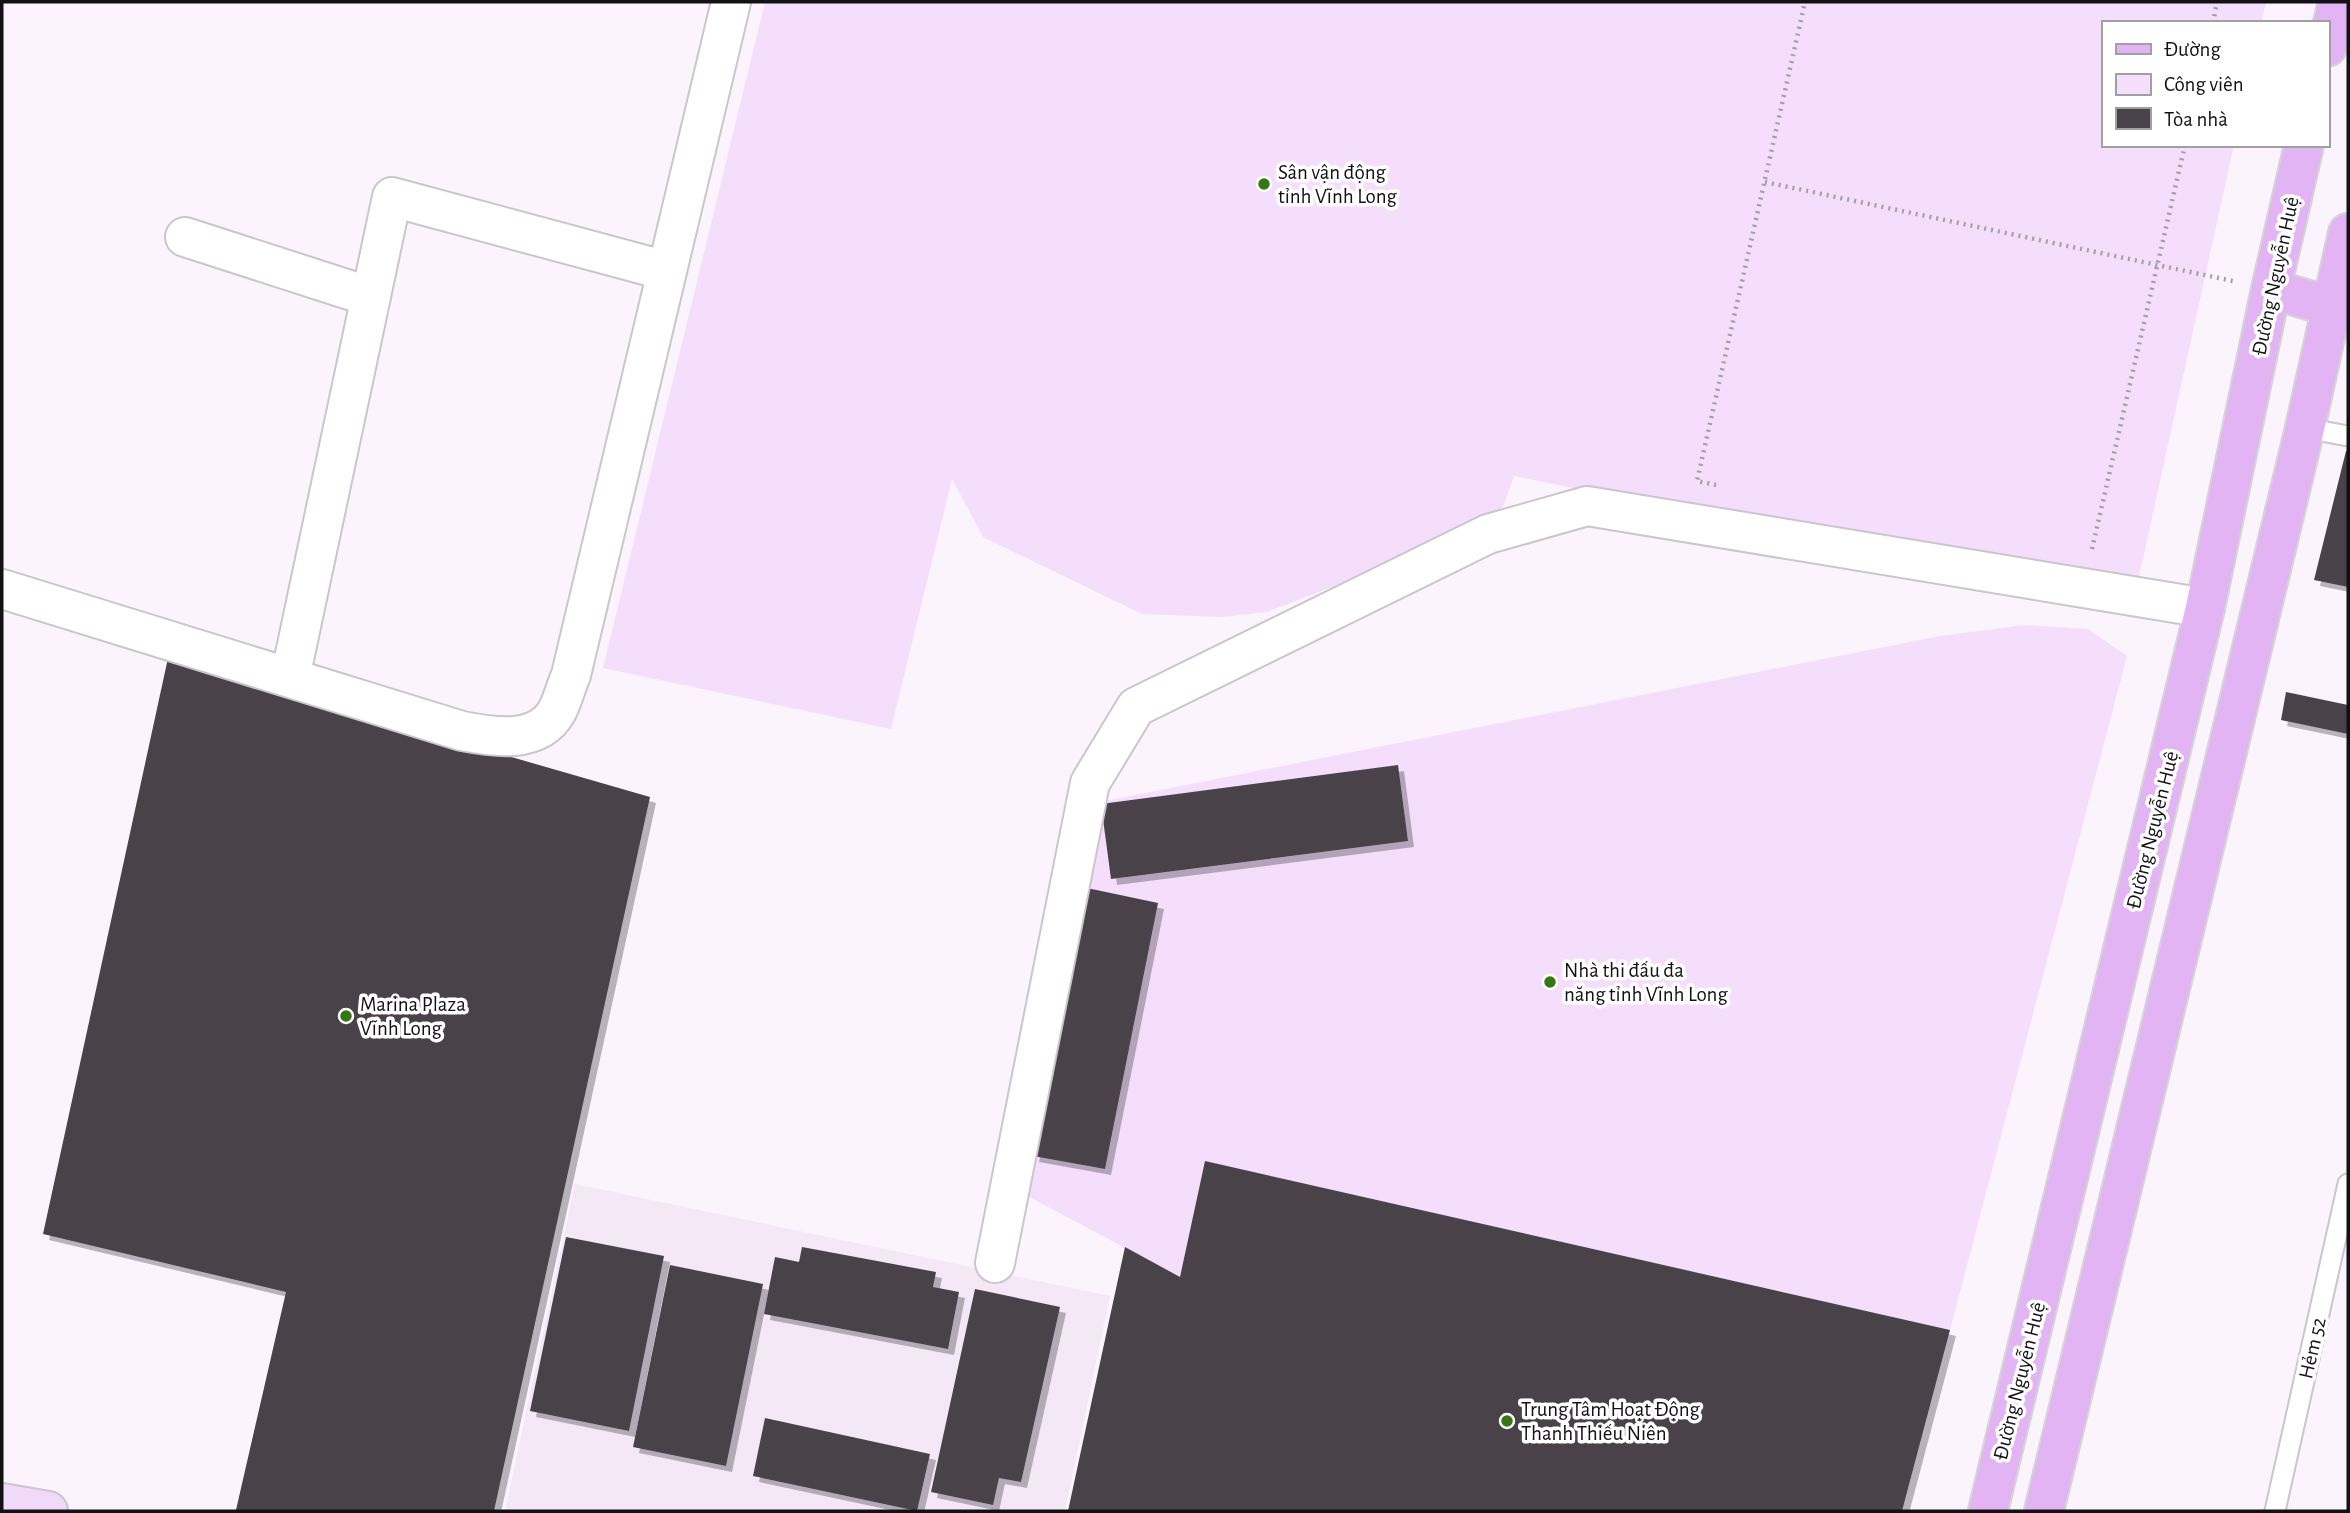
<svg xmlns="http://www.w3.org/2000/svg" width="2350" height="1513" font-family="'Alegreya Sans',sans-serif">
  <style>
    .built { fill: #f4e8f7 }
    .green { fill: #f4defc }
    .building { fill: #48434a; filter: url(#shadow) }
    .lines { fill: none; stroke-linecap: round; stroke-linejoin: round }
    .service-casing { stroke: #cbc5cd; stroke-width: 23 }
    .minor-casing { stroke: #cbc5cd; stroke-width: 42 }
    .secondary-casing { stroke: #cbc5cd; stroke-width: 42 }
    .primary-casing { stroke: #d5d4d5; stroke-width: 42 }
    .path { stroke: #a39ea5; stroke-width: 4.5; stroke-dasharray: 2 5; stroke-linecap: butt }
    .service { stroke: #fff; stroke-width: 19 }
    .minor { stroke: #fff; stroke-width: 38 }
    .secondary { stroke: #f1daf9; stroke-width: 38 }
    .primary { stroke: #e3b4f4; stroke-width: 38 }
    .poi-dot { fill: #367613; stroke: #fff; stroke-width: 2.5 }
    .labels { text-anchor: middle; stroke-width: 7; stroke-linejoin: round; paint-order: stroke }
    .poi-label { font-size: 21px; fill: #131114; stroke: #fff; text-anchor: start }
    .street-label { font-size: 21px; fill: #131114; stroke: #fff }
  </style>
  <defs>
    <filter id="shadow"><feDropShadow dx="6" dy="6" stdDeviation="0" flood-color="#0004"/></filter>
  </defs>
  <rect width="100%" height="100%" fill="#fbf4fd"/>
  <path class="built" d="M575,1184L1110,1296L1065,1511H505Z"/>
  <path class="green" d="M765,2H2266L2261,23H2103V145H2234L2133,604L1514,476L1503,507L1340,584L1267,612L1221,617L1142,614L983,537L952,479L891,729L603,668Z
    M2025,625L2088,629L2127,656L1950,1330L1205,1162L1180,1277L1016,1190L1095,803L1940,636Z"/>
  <path class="building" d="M2346,451H2348V587L2314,580Z
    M168,658L650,797L494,1511L236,1510L286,1292L43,1234Z
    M2286,692L2348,705V734L2281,720Z
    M1398,765L1408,841L1111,879L1101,804Z
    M1087,888L1158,903L1105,1169L1033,1156Z
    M1205,1161L1950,1330L1902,1511H1068L1125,1247L1180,1277Z
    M566,1237L664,1256L629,1431L530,1411Z
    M802,1247L936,1272L933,1287L959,1292L948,1349L764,1314L775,1257L799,1262Z
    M670,1265L763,1284L726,1466L633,1447Z
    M975,1289L1060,1307L1021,1482L999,1478L993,1505L931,1492Z
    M765,1418L930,1454L917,1511L753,1476Z"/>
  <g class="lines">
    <defs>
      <path id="service" d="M2305,428L2348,436
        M2275,1511L2348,1184"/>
      <path id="minor" d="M185,237L371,297
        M2,589L462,731C493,737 538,745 557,711C563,700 566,686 571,675L731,2
        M290,678L392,197L667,271
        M995,1263L1090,783L1136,707L1488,534L1587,506L2205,608"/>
      <path id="secondary" d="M2,1503L48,1511"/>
      <path id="primary" d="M2327,47L2338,2
        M2271,289L2332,307
        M1988,1511L2205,608L2271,289L2304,145
        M2044,1511L2305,428L2348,233"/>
    </defs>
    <use href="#service" class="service-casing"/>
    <use href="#minor" class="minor-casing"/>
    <use href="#secondary" class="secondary-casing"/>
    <use href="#primary" class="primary-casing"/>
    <path class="path" d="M2213,23L2217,2
      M1765,182L2233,281
      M1716,485L1697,481L1805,2
      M2092,549L2185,145"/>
    <use href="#service" class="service"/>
    <use href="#minor" class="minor"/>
    <use href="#secondary" class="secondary"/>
    <use href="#primary" class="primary"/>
  </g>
  <g class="poi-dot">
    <circle cx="1264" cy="184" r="7"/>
    <circle cx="1550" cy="982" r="7"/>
    <circle cx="346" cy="1016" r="7"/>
    <circle cx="1507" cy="1421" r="7"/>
  </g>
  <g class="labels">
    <g class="poi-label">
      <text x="1278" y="179">Sân vận động<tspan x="1278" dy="24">tỉnh Vĩnh Long</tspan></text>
      <text x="1564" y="977">Nhà thi đấu đa<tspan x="1564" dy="24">năng tỉnh Vĩnh Long</tspan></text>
      <text x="360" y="1011">Marina Plaza<tspan x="360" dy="24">Vĩnh Long</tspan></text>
      <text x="1521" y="1416">Trung Tâm Hoạt Động<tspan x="1521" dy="24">Thanh Thiếu Niên</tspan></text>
    </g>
    <g class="street-label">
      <text transform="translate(2275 276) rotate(-78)" y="7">Đường Nguyễn Huệ</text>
      <text transform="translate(2152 830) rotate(-76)" y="7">Đường Nguyễn Huệ</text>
      <text transform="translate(2312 1348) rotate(-77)" y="7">Hẻm 52</text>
      <text transform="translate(2019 1381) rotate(-76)" y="7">Đường Nguyễn Huệ</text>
    </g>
  </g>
  <rect width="2350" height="1513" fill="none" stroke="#131114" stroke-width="7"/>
  <rect x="2102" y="21" width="228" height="126" fill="#ffffff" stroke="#a1a0a1" stroke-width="2"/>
  <rect x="2116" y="44" width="35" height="10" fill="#e3b4f4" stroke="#a1a0a1" stroke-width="2"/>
  <text x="2164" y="56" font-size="21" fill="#131114">Đường</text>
  <rect x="2116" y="74" width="35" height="21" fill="#f4defc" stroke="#a1a0a1" stroke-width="2"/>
  <text x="2164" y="91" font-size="21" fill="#131114">Công viên</text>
  <rect x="2116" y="108" width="35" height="21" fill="#48434a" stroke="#a1a0a1" stroke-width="2"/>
  <text x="2164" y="126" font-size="21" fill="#131114">Tòa nhà</text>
</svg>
